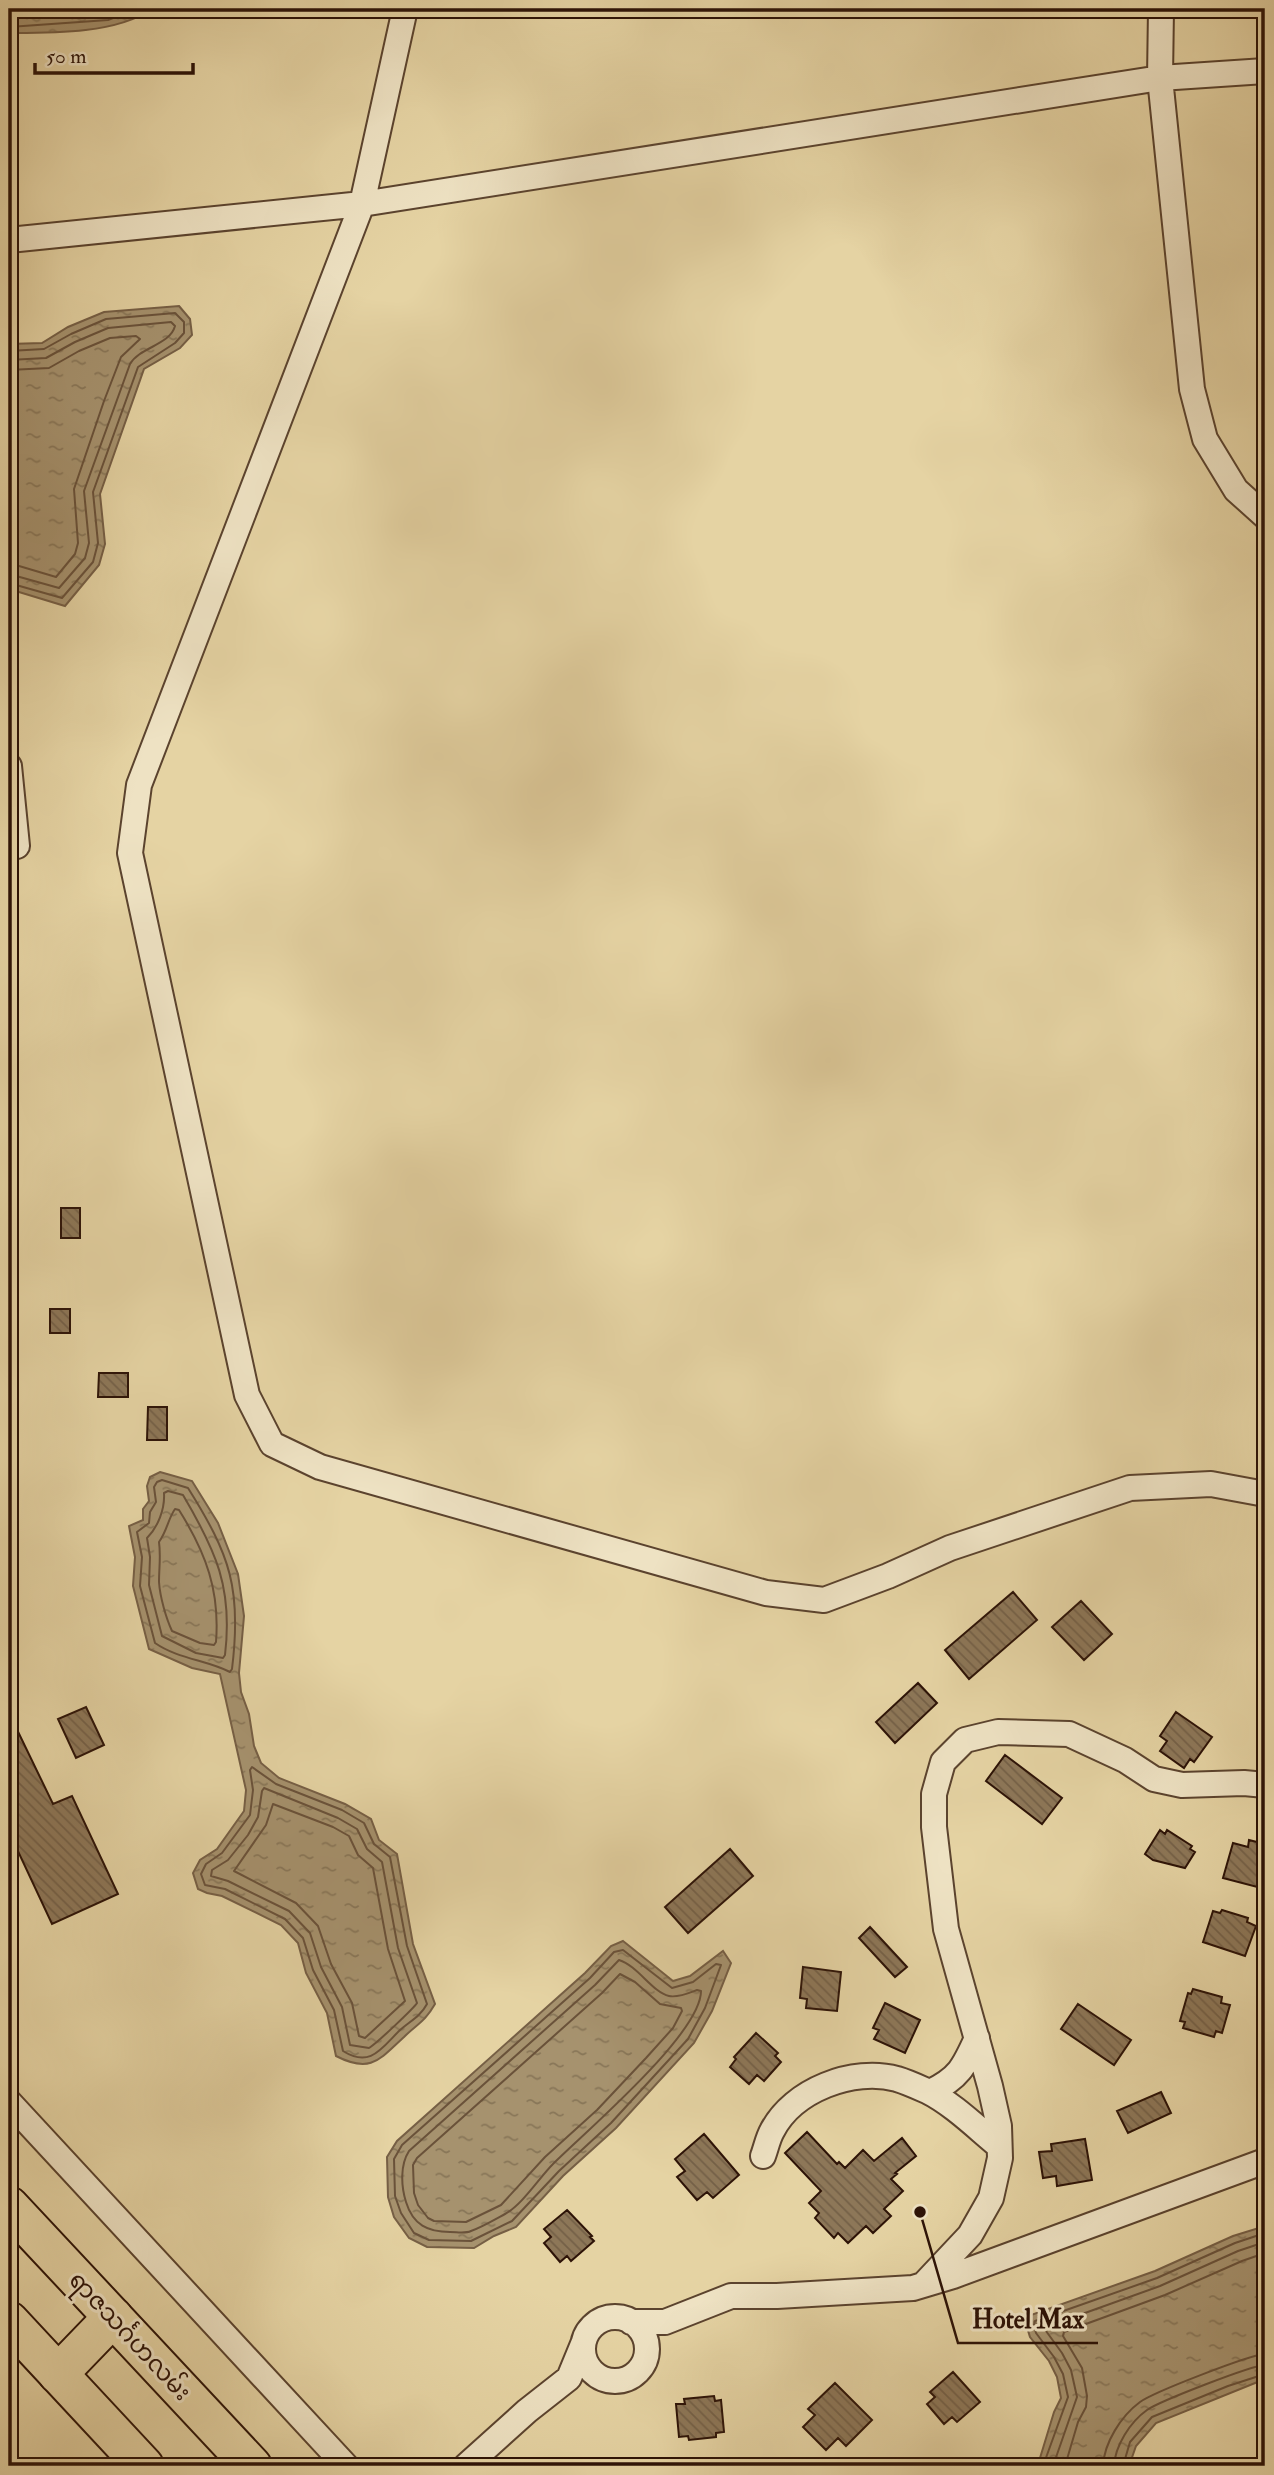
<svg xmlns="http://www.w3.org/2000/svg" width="1274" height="2475" font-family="'IM FELL Double Pica','Noto Sans Myanmar',serif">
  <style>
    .water { fill: url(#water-ripples); stroke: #765f45; stroke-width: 2 }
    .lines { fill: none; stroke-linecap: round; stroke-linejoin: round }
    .shore { stroke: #6a523a; stroke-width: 2 }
    .building { fill: url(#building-back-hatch); stroke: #2d1307; stroke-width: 2 }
    .street-casing { stroke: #5b432e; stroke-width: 28 }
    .primary-casing { stroke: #2d1307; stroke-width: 42 }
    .highway-casing { stroke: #2d1307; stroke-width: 42 }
    .street { stroke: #eee2c3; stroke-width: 24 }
    .primary { stroke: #e5d3a3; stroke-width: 38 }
    .highway { stroke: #e5d3a3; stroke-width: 38 }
    .labels { text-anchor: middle; stroke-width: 6; stroke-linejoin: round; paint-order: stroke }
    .street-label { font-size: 24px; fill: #2d1307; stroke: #eee2c3 }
    .leader { fill: none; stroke: #2d1307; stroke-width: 2.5 }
    .callout-dot { fill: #2d1307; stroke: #eee2c3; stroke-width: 2.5 }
    .callout-label { font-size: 26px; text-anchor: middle; font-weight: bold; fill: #2d1307; stroke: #eee2c3; stroke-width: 6; stroke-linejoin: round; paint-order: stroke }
  </style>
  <defs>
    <pattern id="water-ripples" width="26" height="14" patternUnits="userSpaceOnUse" patternTransform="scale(1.75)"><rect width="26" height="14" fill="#a6926e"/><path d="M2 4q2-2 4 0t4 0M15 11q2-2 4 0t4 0" fill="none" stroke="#887658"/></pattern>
    <pattern id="building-back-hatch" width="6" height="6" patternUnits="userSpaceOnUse" patternTransform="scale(1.75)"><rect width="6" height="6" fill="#8d7758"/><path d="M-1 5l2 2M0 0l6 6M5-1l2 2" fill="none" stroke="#746047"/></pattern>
  </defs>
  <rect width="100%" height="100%" fill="#e5d3a3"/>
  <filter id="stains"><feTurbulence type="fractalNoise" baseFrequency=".00286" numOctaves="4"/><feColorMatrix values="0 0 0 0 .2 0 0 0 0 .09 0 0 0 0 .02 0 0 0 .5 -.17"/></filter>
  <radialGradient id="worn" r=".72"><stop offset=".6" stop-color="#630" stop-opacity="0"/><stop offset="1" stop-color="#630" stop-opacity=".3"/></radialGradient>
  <path class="water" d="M9,9H152C116,34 51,33 9,33Z
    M179,306L190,319L192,335L180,348L144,369L100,494L105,544L99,565L65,606L9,589V344L42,343L68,327L104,312Z
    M160,1472L192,1481L218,1523L238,1574L244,1616L239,1673L241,1692L249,1714L254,1746L261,1763L279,1778L345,1804L371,1819L379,1840L397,1854L413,1944L435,2004C424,2023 418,2023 404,2037C380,2059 371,2074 336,2056L327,2013L306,1973L298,1943L281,1925L222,1896L207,1893L198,1889L193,1873L200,1860L217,1849L244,1811L246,1790L220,1674L192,1668L149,1649L133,1586L135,1557L129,1526L143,1520V1509L149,1501L147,1486L150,1477Z
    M623,1941L673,1981L690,1976L723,1951L731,1963L712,2011L694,2043L616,2128L563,2176L516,2227L494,2236L474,2248L427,2247L409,2238L394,2217L388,2197L387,2157L397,2141L585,1973L611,1946Z
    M1265,2226V2379L1156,2423L1136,2446L1129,2466H1034L1040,2458L1054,2412L1061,2398L1057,2377L1049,2361L1030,2337L1026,2324L1031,2315L1155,2271L1233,2236Z"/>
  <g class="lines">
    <path class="shore" d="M9,18H36L113,9
      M9,27L108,20L136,9
      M9,351L44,349L71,334L106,319L175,313L184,322V333L175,343L138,367L93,492L98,543L93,562L62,598L9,583
      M9,360L46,358L75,342L108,328L171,322L175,326C170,345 140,347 130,364L84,491L89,543L85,558L59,588L9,574
      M9,370L49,368L79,351L110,338L136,336L140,339L121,357L104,401L74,489L78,543L75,554L56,577L9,563
      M162,1480L188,1488C230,1555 242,1589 232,1669L230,1672C207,1660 178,1659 155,1643L140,1586L142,1557L137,1532L149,1523L150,1512L156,1502L154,1487L157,1482Z
      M168,1491L183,1495C216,1551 233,1588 225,1655L223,1658L196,1653L162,1636L149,1585L150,1557L147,1538C158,1527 165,1509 164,1493Z
      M175,1509L179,1510C206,1553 220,1591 216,1642L214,1645L200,1643L172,1631C166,1618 160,1597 159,1582C159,1568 161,1556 159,1542C167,1531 168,1519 175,1509Z
      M252,1767L276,1784L342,1810L364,1823L374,1844L390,1857L407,1946L427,2004C420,2017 410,2021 399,2031C381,2049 370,2068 343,2051L334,2010L313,1970L303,1938L285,1919L225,1889L205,1885L201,1874L206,1864L222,1853L250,1815L253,1790L250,1770Z
      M264,1788L338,1818L357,1829L367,1849L382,1862L398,1948L417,2003C414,2008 376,2044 369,2048L350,2045L342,2007L321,1967L310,1933L289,1911L228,1881L211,1876L212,1870L228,1860L248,1835L258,1817L262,1791Z
      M273,1804L333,1827L349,1836L358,1855L373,1868L388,1949L405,2001L365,2038L359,2036L352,2003L331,1964L318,1926L296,1903L234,1871L266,1825Z
      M623,1950L672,1988L693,1982L716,1964L721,1965L705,2008L688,2039L611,2123L559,2171L512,2221L471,2241L429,2240L414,2233L401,2213L395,2196L394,2159L402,2145L590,1978L614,1952Z
      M619,1960C638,1966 652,1992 669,1996C678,1998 689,1993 697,1990L701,1991C701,2034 585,2132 553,2164C539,2178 522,2205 505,2214C494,2220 482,2227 471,2231C465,2234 457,2232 450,2232C428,2232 413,2225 406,2202C401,2186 400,2165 409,2151L595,1985Z
      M620,1974L635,1982L660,2004L681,2008L682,2011L673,2028L646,2058L597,2110L545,2157L501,2205L466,2222L434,2221L428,2218L418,2205L414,2193L413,2165L417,2158L602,1993Z
      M1043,2466L1068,2397L1063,2374L1054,2357L1036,2333L1034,2325L1035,2321L1157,2278L1235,2243L1265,2233
      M1053,2466L1077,2397L1071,2370L1062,2353L1046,2331V2327L1160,2286L1238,2251L1265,2242
      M1065,2466L1078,2422L1086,2407L1087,2396L1082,2368L1063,2336L1064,2332L1165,2295L1242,2261L1265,2253
      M1103,2466C1104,2443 1121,2416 1140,2402C1154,2392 1249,2355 1265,2354
      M1114,2466C1115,2446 1130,2422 1147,2410C1160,2401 1250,2366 1265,2365
      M1123,2466L1130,2442L1152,2417L1228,2386L1265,2374"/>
  </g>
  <path class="building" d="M61,1208H80V1238H61Z
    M50,1309H70V1333H50Z
    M99,1373H128V1397H98Z
    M148,1407H167V1440H147Z
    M1013,1592L1037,1620L969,1679L945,1650Z
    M1081,1601L1112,1634L1084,1660L1052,1627Z
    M918,1683L937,1703L895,1743L876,1722Z
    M86,1707L104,1745L76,1758L58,1719Z
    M1176,1712L1212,1737L1194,1762L1190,1759L1184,1768L1160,1751L1167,1741L1160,1736Z
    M9,1713L53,1804L72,1796L118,1894L52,1924L9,1832Z
    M1005,1755L1062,1798L1042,1824L986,1781Z
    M1160,1830L1165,1834L1167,1830L1192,1846L1190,1849L1195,1852L1185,1868L1153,1860L1145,1854Z
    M1249,1840L1265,1844V1889L1223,1878L1233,1843L1248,1847Z
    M730,1849L753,1876L688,1933L665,1907Z
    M1222,1910L1248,1918L1247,1922L1256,1926L1245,1956L1203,1942L1213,1911L1220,1913Z
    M870,1927L907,1967L895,1977L859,1938Z
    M803,1967L841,1972L837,2011L806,2008L807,1999L800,1998Z
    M1193,1989L1222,1997L1221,2003L1230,2005L1222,2033L1216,2031L1214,2037L1183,2028L1185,2022L1180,2021L1188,1993L1191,1994Z
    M885,2003L920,2020L905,2053L874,2039L879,2030L873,2028Z
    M1078,2004L1131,2040L1114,2065L1061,2029Z
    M756,2033L778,2053L775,2056L781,2062L764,2081L757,2075L749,2084L730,2067L736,2059L734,2057Z
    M1161,2092L1171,2113L1128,2133L1117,2111Z
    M807,2132L837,2164L839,2162L845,2168L863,2150L874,2161L902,2138L916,2156L895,2173L897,2174L891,2179L903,2191L884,2209L891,2216L873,2233L866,2226L848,2243L838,2233L834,2238L815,2218L819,2213L809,2203L821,2191L785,2153Z
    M704,2134L739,2175L713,2198L707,2192L697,2200L677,2177L685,2171L675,2159Z
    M1085,2139L1092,2180L1057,2186L1056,2176L1043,2178L1039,2152L1052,2151L1051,2144Z
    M567,2210L592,2236L590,2237L594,2241L571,2261L567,2256L560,2262L544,2243L551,2237L544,2229Z
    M953,2372L980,2402L957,2422L952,2417L944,2424L927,2404L935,2397L930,2392Z
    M835,2383L872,2420L846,2446L838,2438L826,2450L803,2427L815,2415L808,2409Z
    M714,2396L715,2401L721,2400L724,2432L716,2433V2437L689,2440L688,2436L679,2437L676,2404H685L684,2399Z"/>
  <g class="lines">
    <defs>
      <path id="street" d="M405,9L362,204L139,785L130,853L247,1395L272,1444L320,1467L766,1593L824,1600L888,1576L950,1548L1130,1488L1211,1484L1265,1494
        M1161,9L1160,78L1192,389L1205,439L1236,490L1265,516
        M9,240L362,204L1160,78L1265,71
        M9,766L17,846
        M930,2092C959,2078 964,2067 977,2038
        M9,2102L346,2466
        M763,2156C766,2148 768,2138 772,2131C793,2090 853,2067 897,2079C907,2082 918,2087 927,2091C953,2104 977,2128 999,2146
        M924,2284L970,2235L991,2198L1000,2158L999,2126L990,2086L946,1929L934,1827V1794L943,1762L965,1740L998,1732L1069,1734L1125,1760L1154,1779L1182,1785L1244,1783L1265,1785
        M583 2349a32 32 0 1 1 64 0a32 32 0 1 1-64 0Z
        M631,2322H665L731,2296H777L913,2288L953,2276L1265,2161
        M466,2466L527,2411L569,2378L583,2344"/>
      <path id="primary" d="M9,2206L252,2466
        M9,2321L144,2466"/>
      <path id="highway" d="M58,2374L113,2317"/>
    </defs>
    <use href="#street" class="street-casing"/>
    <use href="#primary" class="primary-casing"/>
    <use href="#highway" class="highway-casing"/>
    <use href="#street" class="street"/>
    <use href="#primary" class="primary"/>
    <use href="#highway" class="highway"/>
  </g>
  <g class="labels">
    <g class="street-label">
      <text transform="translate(130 2336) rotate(47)" y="8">ရာဇသင်္ဂဟလမ်း</text>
    </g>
  </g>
  <path class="leader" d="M920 2212L958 2343H1098"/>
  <circle class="callout-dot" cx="920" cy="2212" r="7"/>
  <g class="callout-label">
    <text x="1028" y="2328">Hotel Max</text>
  </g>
  <rect width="1274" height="2475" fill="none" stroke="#e5d3a3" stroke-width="35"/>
  <rect x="10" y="10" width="1253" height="2454" fill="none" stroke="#2d1307" stroke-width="3.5"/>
  <rect x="18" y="18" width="1239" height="2440" fill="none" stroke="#2d1307" stroke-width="2"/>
  <path d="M35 63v10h158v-10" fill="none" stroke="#2d1307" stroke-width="3.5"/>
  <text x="46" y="63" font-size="21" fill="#2d1307" stroke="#eee2c3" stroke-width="5" paint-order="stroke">50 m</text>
  <rect width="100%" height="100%" filter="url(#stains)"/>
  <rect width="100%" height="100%" fill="url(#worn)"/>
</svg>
